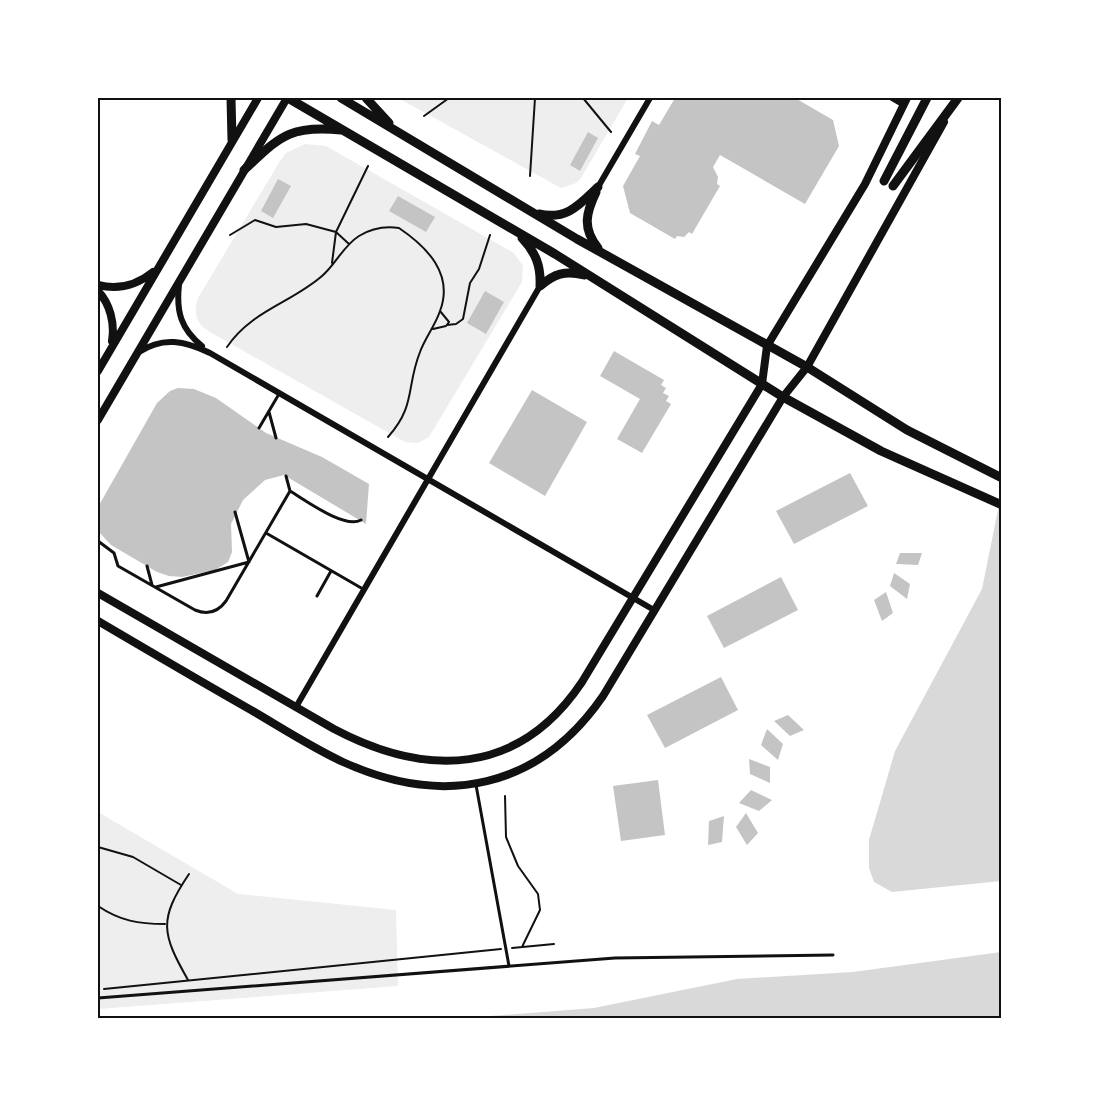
<svg xmlns="http://www.w3.org/2000/svg" width="1099" height="1116" font-family="Georgia,serif">
  <style>
    .green { fill: #eee }
    .water { fill: #d9d9d9 }
    .building { fill: #c4c4c4 }
    .lines { fill: none; stroke-linecap: round; stroke-linejoin: round }
    .path { stroke: #111; stroke-width: 2 }
    .service { stroke: #111; stroke-width: 3 }
    .minor { stroke: #111; stroke-width: 6 }
    .tertiary { stroke: #111; stroke-width: 8 }
    .secondary { stroke: #111; stroke-width: 9 }
    .neatline { fill: none; stroke: #111; stroke-width: 2 }
  </style>
  <rect width="100%" height="100%" fill="#fff"/>
  <path class="green" d="M398,98H628L581,178L576,183L561,188Z
    M305,144L326,146L514,253L523,266L522,282L429,437L418,443L405,442L210,332C196,324 193,313 198,298L280,161L286,153Z
    M98,812L238,894L396,910L398,986L98,1009Z"/>
  <path class="water" d="M1001,495V881L892,892L874,882L869,868V840L895,751L982,589Z
    M1001,952V1018H465L594,1008L737,979L853,972Z"/>
  <path class="building" d="M675,98H795L833,120L839,146L805,204L720,155L713,167L718,177L717,184L720,186L692,234L689,232L684,237L677,236L675,239L630,213L623,186L640,156L635,154L652,121L659,125Z
    M588,132L598,138L580,171L570,165Z
    M278,179L291,186L273,218L261,211Z
    M398,196L435,217L426,232L389,211Z
    M485,291L504,302L486,334L467,323Z
    M614,351L664,380L661,385L666,388L663,393L669,396L666,401L671,404L642,453L617,439L640,399L600,376Z
    M178,388L194,389L216,398L266,433L322,457L369,484L366,524L284,475L265,480L243,500L231,524L232,552L228,562L215,570L182,577L169,576L157,572L111,545L98,531V507L157,403L170,391Z
    M532,390L587,422L545,496L489,463Z
    M850,473L868,506L794,544L776,511Z
    M900,553H922L918,565L896,564Z
    M894,573L910,584L907,599L890,586Z
    M781,577L798,610L724,648L707,616Z
    M886,592L893,613L882,621L874,600Z
    M721,677L738,710L665,748L647,715Z
    M788,715L804,730L790,736L774,721Z
    M767,729L783,744L778,760L761,745Z
    M749,759L770,767V783L750,774Z
    M658,780L665,835L621,841L613,786Z
    M751,790L772,800L759,811L739,803Z
    M746,813L758,833L747,845L736,827Z
    M724,816L722,842L708,845L709,821Z"/>
  <g class="lines">
    <path class="path" d="M583,98L611,132
      M424,116L449,98
      M530,176L535,98
      M230,235L255,220L276,227L306,224L336,232L368,166
      M332,263L336,232L349,244
      M447,325L456,324L463,319L470,283L479,269L490,235
      M433,329L446,326L449,322L440,311
      M227,347C251,311 291,303 322,276C336,264 343,246 359,236C372,228 385,226 399,228C427,247 454,274 440,311C435,326 425,338 420,352C406,387 416,406 388,437
      M505,796L506,837L518,866L538,894L540,910L522,947
      M98,847L133,857L181,885
      M98,906C120,921 139,924 165,924
      M512,948L554,944
      M188,980C162,934 158,920 189,874
      M104,989L501,949"/>
    <path class="service" d="M269,412L276,438
      M259,428L279,394
      M290,491C307,501 344,529 361,520
      M266,533L363,589
      M98,541L114,553L118,566L195,610C207,615 218,612 226,601L290,491L286,476
      M147,566L152,585
      M156,587L249,562L235,512
      M317,596L331,571
      M476,785L509,966
      M98,998L615,958L833,955"/>
    <path class="minor" d="M892,98L904,105
      M598,187L650,98
      M179,285C176,312 181,329 202,346
      M139,352C163,336 185,341 210,353L654,610
      M296,707L540,286"/>
    <path class="tertiary" d="M98,285C118,290 137,285 153,272
      M98,291C110,304 115,323 112,341
      M98,371L258,98
      M98,420L287,98
      M98,593L334,729C427,778 519,776 582,682L762,384L767,346L865,184L907,98
      M98,621C149,651 200,681 251,710C282,728 311,747 343,762C444,808 539,789 603,696L783,397L807,367L944,122"/>
    <path class="secondary" d="M231,98L232,140
      M288,98L555,254L783,397L881,451L1002,505
      M341,98L577,239L807,367L907,430L1002,478
      M366,98L389,123
      M244,170C280,137 288,125 341,130
      M884,181L927,98
      M893,186L958,98
      M596,192C586,213 582,228 598,248
      M539,214C567,220 579,205 598,187
      M522,238C536,253 541,266 540,286
      M540,286C554,274 565,270 584,275"/>
  </g>
  <rect width="1099" height="1116" fill="none" stroke="#ffffff" stroke-width="198"/>
  <rect x="99" y="99" width="901" height="918" class="neatline"/>
</svg>
